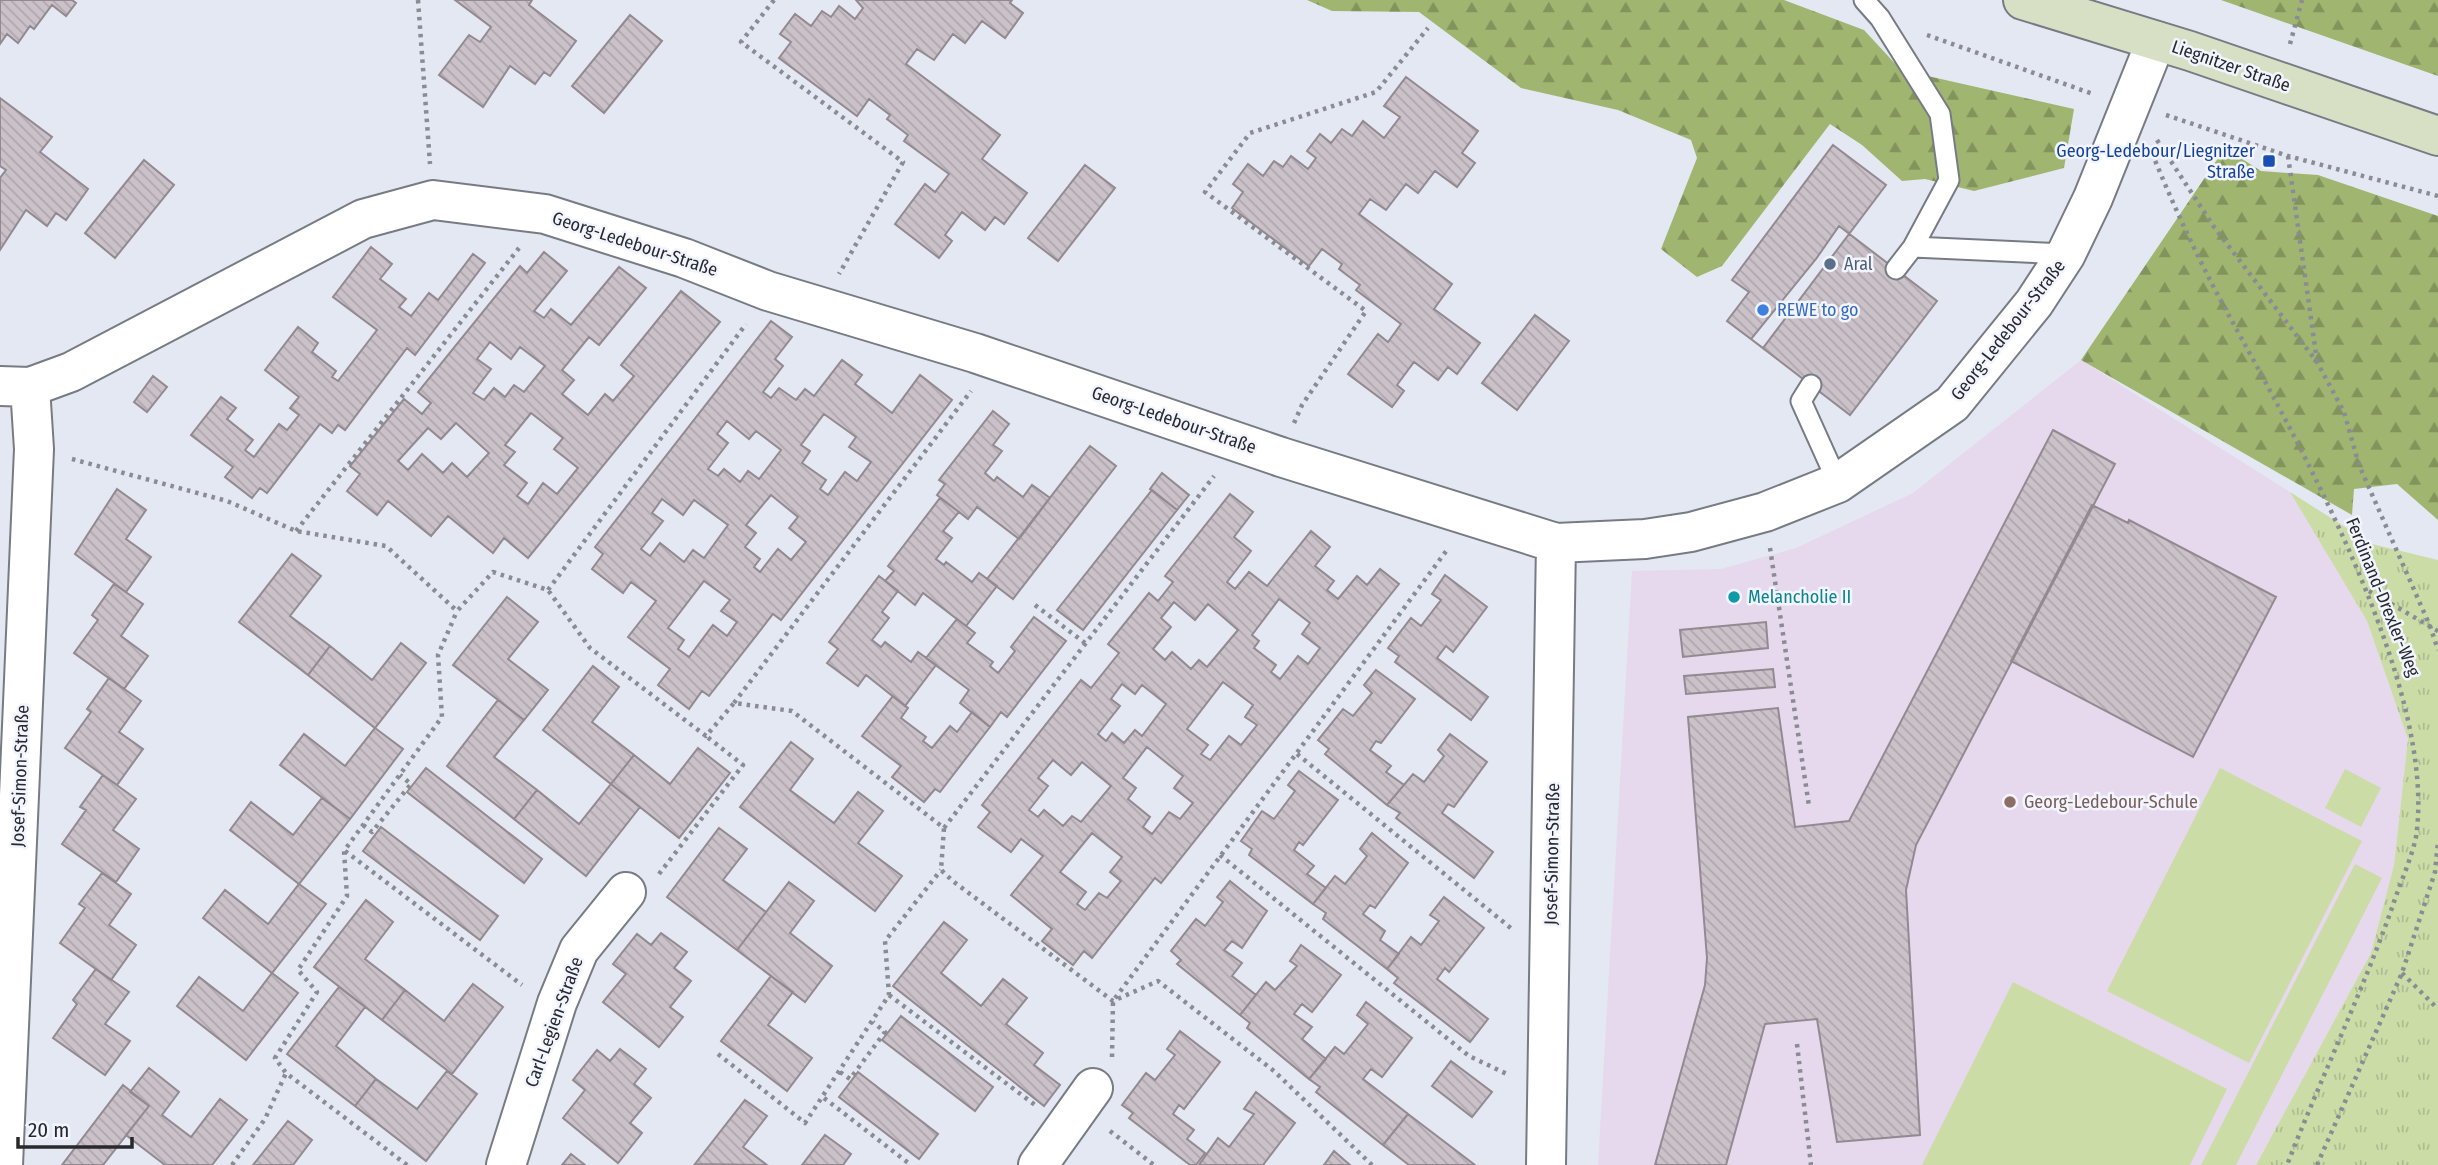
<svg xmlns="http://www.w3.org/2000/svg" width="2438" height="1165" font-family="'Fira Sans Condensed',sans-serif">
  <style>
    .education { fill: #e6d9ed }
    .forest { fill: url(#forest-firs) }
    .park { fill: url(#park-tufts) }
    .pitch { fill: #cbdca7 }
    .building { fill: url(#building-back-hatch); stroke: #928a90; stroke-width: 2; fill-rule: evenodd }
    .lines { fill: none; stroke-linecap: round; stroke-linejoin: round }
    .lane-casing { stroke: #777b83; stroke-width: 23 }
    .street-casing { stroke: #777b83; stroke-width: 42 }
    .secondary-casing { stroke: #777b83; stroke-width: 42 }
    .path { stroke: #898c93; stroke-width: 4.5; stroke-dasharray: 3.5 5; stroke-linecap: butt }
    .lane { stroke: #fff; stroke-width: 19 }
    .street { stroke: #fff; stroke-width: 38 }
    .secondary { stroke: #d7dfc4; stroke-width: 38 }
    .transit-dot { fill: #1a4fb4; stroke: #f2f5ff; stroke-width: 2.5 }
    .service-dot { fill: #5c6f8a; stroke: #f2f5ff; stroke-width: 2.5 }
    .shop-dot { fill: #3f7fe0; stroke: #f2f5ff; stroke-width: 2.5 }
    .culture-dot { fill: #0f9aa8; stroke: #f2f5ff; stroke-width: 2.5 }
    .education-dot { fill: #8d6e63; stroke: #f2f5ff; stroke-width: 2.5 }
    .labels { text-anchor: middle; stroke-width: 5; stroke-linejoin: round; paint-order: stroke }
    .street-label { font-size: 18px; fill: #28292d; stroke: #f2f5ff }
    .transit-label { font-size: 18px; fill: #164399; stroke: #f2f5ff; text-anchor: end }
    .service-label { font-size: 18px; fill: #4e5e75; stroke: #f2f5ff; text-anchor: start }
    .shop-label { font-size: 18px; fill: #366cbe; stroke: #f2f5ff; text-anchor: start }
    .culture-label { font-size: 18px; fill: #0d838f; stroke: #f2f5ff; text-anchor: start }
    .education-label { font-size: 18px; fill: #785e54; stroke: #f2f5ff; text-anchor: start }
  </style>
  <defs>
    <pattern id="forest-firs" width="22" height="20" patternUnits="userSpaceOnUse" patternTransform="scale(1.75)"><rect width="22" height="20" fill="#a0b670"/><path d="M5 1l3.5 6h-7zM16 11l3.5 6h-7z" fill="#82945c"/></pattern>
    <pattern id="park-tufts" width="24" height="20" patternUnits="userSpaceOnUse" patternTransform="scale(1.75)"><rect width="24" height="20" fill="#cbdca7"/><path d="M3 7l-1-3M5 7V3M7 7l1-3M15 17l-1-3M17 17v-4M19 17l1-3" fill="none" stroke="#aebd90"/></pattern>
    <pattern id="building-back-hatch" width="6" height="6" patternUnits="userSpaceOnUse" patternTransform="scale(1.75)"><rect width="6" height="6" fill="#cbc2c9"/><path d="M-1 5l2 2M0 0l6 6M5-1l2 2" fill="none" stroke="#aea7ad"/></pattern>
  </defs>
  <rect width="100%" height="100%" fill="#e4e8f2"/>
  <path class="education" d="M2081,360L2290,492L2367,621L2408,739L2394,865L2371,953L2256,1165H1598L1632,571L1721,569L1796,548L1913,493Z"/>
  <path class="forest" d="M1307,0H1784L1864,30L1901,70L2074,109L2064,168L1974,191L1925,179L1902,181L1862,145L1830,124L1722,266L1697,277L1661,249L1697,158L1691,140L1618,110L1521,88L1419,12L1332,11Z
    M2221,0H2438V76Z
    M2225,148L2261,171L2318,175L2438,216V520L2397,484L2354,489L2352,515L2081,360Z"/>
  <path class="park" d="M2290,492L2372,544L2438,560V1165H2256L2371,953L2394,865L2408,739L2367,621Z"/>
  <path class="pitch" d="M2220,768L2362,841L2249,1063L2107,991Z
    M2345,769L2381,788L2361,827L2325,808Z
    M2355,864L2382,878L2236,1165H2201Z
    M2013,982L2227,1089L2190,1165H1922Z"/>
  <path class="building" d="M0,0H72L76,3L66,16L52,5L34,29L30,26L18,43L7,34L0,44Z
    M455,0H532L529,5L576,41L550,76L544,72L535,84L510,66L483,107L439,75L469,35L480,42L491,27Z
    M856,0H1012L1010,3L1023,13L1005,38L982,21L965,43L953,34L934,60L917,49L906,64L1000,135L982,159L1027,193L1004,224L995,217L985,230L962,212L945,235L952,241L939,258L895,224L925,184L935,192L949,174L904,141L908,135L887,119L890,115L869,99L857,116L779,58L791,42L780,34L795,14L811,26L822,11L831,17L839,6L855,19L863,8Z
    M630,15L662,41L604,113L572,86Z
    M1406,77L1478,131L1462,153L1475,163L1457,187L1435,171L1418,193L1406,184L1386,210L1370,199L1359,214L1452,284L1434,309L1480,343L1457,374L1448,367L1438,380L1414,362L1397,385L1404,391L1392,407L1348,374L1378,334L1388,342L1401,324L1356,290L1360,285L1339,269L1342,264L1322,249L1309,266L1232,208L1243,192L1233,184L1248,164L1263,176L1274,161L1283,167L1291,156L1308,169L1316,158L1307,151L1320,134L1331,143L1342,129L1352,136L1363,121L1384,138L1400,117L1384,106Z
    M0,98L52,137L40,152L88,189L66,220L56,213L47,226L26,210L0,250V178L6,170L0,166Z
    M1833,145L1886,185L1763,348L1727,321L1749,292L1732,280Z
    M144,160L174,185L115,258L85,233Z
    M1085,165L1115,188L1058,261L1028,238Z
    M1839,226L1937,301L1850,415L1751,339L1816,259Z
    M371,247L392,264L380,279L406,299L399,307L411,316L429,293L438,300L473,254L485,263L415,355L407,348L345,430L338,425L332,433L320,424L267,493L260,488L252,498L225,477L233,467L191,435L221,397L236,408L227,419L253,440L245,450L254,457L279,424L287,430L299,415L290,408L299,397L265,370L298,327L318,343L312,352L336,371L332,377L338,381L377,330L333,297Z
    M544,252L567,271L534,311L544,318L551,309L571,325L619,267L646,288L599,345L589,337L562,370L574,380L562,394L588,415L605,394L613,401L634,376L621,365L681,291L720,322L528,558L504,538L493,553L448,516L431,536L388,501L377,515L347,491L360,474L350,466L404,399L422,414L431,403L418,392L520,266L527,273ZM490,342L511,359L520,347L545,366L524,392L514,385L505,397L494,388L484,400L473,393L491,369L477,359ZM531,413L563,438L554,449L578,468L557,494L543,483L528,504L517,496L527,483L504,465L515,452L505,445ZM456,423L489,453L467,477L452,463L443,473L422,454L408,470L398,461L428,428L441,439Z
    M1535,315L1569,341L1517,410L1482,383Z
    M771,321L792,337L775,359L783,366L763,392L771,398L779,388L796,400L805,389L814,396L842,360L862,375L855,384L892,413L920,375L952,400L781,620L773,614L709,696L702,691L689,709L658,685L670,669L628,637L656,601L631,582L623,593L592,569L603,554L595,547ZM824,414L856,437L849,447L871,462L857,481L845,472L828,495L820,489L826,480L802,463L810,451L801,445ZM727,421L749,439L756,431L781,450L759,479L748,471L740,482L724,469L718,476L708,469L728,443L717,434ZM771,495L798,517L789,528L806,542L791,560L778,549L760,572L754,567L760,559L745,547L756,533L746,525ZM662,499L683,515L694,500L728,525L704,558L693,550L684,562L660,543L650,556L641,549L663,521L652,513ZM704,581L730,600L721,611L737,622L727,636L713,625L689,657L678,649L684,640L668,628Z
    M153,376L167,387L147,412L134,402Z
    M993,411L1009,424L993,445L1002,451L985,473L994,481L997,477L1023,497L1032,485L1050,498L1019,539L977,507L968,519L937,495L945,484L939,480Z
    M2053,430L2115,464L1916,845L1906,890L1920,1135L1837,1142L1817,1019L1765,1024L1726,1165H1655L1705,985L1707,958L1688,717L1778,708L1795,827L1849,821Z
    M1090,446L1116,466L1013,599L987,579Z
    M1162,473L1189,495L1177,510L1150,489Z
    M117,489L146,510L126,539L151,557L126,592L75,554Z
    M1152,490L1177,510L1083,630L1057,610Z
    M1230,494L1253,512L1234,537L1251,551L1227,582L1235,589L1249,572L1267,586L1311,531L1330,547L1315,566L1334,581L1327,590L1338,599L1357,576L1367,585L1380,569L1399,584L1161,883L1155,878L1092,958L1084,951L1073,965L1042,941L1052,929L1011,895L1043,856L1021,839L1011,852L978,827L990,812L982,805L1081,680L1091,688L1119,653L1108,644L1149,593L1158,601L1173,582L1165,576ZM1279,599L1310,623L1302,634L1320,648L1308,664L1298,656L1280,679L1271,672L1276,665L1254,648L1259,641L1252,635ZM1174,602L1195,620L1208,604L1238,630L1207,667L1199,660L1191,669L1172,652L1165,660L1153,649L1171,627L1161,618ZM1223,682L1253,705L1245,717L1257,725L1241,745L1229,736L1210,760L1201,754L1208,745L1187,729ZM1122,684L1135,694L1142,685L1166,704L1142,736L1135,730L1124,743L1112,733L1106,741L1098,734L1120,706L1111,699ZM1147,747L1183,776L1174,788L1193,803L1180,819L1169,812L1152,834L1143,827L1150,817L1128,799L1136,788L1123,778ZM1053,760L1071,775L1082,762L1111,786L1081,822L1072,816L1063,826L1044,810L1038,817L1029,810L1048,786L1038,778ZM1092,833L1122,857L1110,872L1121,881L1107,898L1099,893L1085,910L1077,904L1086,892L1060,872Z
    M940,498L959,512L943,531L952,538L936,559L944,565L946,562L972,582L979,573L997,586L966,626L923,593L915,605L885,581L894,571L888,566Z
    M2092,505L2128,523L2129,520L2276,597L2193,757L2011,661Z
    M292,554L321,576L290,616L330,646L308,675L239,622Z
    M1445,575L1487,607L1453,652L1446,646L1437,658L1488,697L1471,720L1395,662L1399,656L1388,648L1411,618L1421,626L1441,600L1432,594Z
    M879,576L898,591L882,612L889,618L872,640L881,647L885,642L911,662L918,652L936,665L905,706L866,675L858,686L827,663L838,649L829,642Z
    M114,584L143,604L121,636L148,656L124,689L74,653L98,620L92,615Z
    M507,597L538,622L508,659L548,690L524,720L453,665Z
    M1034,617L1066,641L1007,717L1001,712L990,727L960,703L969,690L926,658L957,619L975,633L967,643L993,662L990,666L998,673L1015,651L1011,647Z
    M1766,622L1768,648L1683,657L1680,630Z
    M401,643L426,663L375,728L308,675L330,646L372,680Z
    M593,666L619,687L592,722L634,755L611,784L543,730Z
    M1773,669L1775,687L1686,694L1684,676Z
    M1376,670L1415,699L1381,743L1376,741L1370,750L1391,766L1386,772L1404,785L1387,805L1325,754L1329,749L1318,740L1343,709L1353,716L1372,693L1364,685Z
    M109,678L141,701L119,732L143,749L117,785L65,748L91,712L87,709Z
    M893,696L908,708L901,718L926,737L923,741L932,748L950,726L957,732L972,712L990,727L940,792L935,789L924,802L892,777L901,766L862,736Z
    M498,700L524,720L494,757L537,790L514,819L447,766Z
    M375,728L403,749L350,819L280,765L304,734L345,766Z
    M1450,734L1487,762L1454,807L1448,804L1442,813L1493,852L1474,878L1396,818L1400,813L1387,805L1413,774L1424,782L1444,756L1438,750Z
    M791,742L813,759L790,790L834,823L858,792L883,811L858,843L902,876L875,911L740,807Z
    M698,748L730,773L679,838L611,784L634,755L670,784Z
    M426,768L542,859L524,883L407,792Z
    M1299,771L1338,800L1303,845L1299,842L1294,850L1314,866L1307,874L1326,888L1313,904L1249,855L1252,849L1241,841L1262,811L1274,819L1295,791L1288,785Z
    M103,775L136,799L113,830L139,849L116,882L62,844L86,810L80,807Z
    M611,784L640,807L586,876L514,819L537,790L579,824Z
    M322,798L350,819L299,884L230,830L251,802L293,835Z
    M381,827L498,916L480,940L363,851Z
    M719,828L747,849L723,880L766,912L737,950L667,897Z
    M1372,833L1408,863L1375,908L1370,905L1363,914L1385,931L1380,940L1399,954L1387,969L1323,919L1326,913L1313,904L1335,876L1345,884L1367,856L1360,849Z
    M102,873L131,894L109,925L136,945L111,980L60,943L85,908L79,904Z
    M1230,881L1267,911L1242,948L1232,941L1224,950L1242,963L1232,976L1256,995L1240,1015L1177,964L1181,960L1171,951L1196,919L1205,926L1223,902L1217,897Z
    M789,882L814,901L790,933L832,966L805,1002L737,950Z
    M299,884L326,904L272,973L203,918L225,890L268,924Z
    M1444,897L1484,928L1449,972L1445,968L1437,979L1488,1019L1470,1042L1394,983L1398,978L1387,969L1411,937L1421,945L1439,921L1430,915Z
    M366,900L393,922L365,959L405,990L382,1020L314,967Z
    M944,922L967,940L941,973L981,1006L1003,979L1027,998L1006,1024L1043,1053L1034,1065L1060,1085L1044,1106L893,986Z
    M661,933L687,952L674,968L691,981L670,1007L683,1017L659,1047L603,1002L626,974L613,964L637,934L651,945Z
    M1301,945L1341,975L1312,1012L1302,1004L1294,1014L1312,1027L1302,1039L1326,1059L1309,1079L1247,1028L1250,1023L1240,1015L1266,982L1275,990L1297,966L1290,961Z
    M96,969L129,992L105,1024L130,1041L105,1075L53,1038L77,1004L73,1000Z
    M272,973L298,993L246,1060L177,1006L199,977L243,1011Z
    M771,976L793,992L768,1025L812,1058L787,1091L721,1041Z
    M473,984L503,1007L452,1074L382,1020L405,990L444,1021Z
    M339,987L365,1007L336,1046L376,1079L355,1106L287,1054Z
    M1366,1002L1412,1038L1382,1077L1371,1069L1363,1079L1408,1114L1383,1145L1316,1092L1320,1087L1309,1079L1335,1047L1344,1054L1368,1024L1357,1015Z
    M901,1016L993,1087L975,1111L882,1040Z
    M1180,1031L1220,1062L1184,1109L1179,1105L1173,1114L1194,1130L1187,1139L1205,1153L1196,1165H1190L1129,1118L1133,1113L1122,1105L1146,1073L1155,1080L1175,1055L1167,1049Z
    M620,1049L646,1069L634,1084L651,1098L630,1123L642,1133L618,1163L563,1118L585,1090L573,1080L597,1050L610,1061Z
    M1451,1061L1492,1092L1472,1117L1432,1086Z
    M149,1068L179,1092L162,1115L191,1137L220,1099L247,1120L212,1165H165L126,1135L149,1106L130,1092Z
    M447,1071L477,1094L426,1161L355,1106L376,1079L417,1109Z
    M858,1072L938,1134L919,1159L839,1097Z
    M123,1085L149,1106L103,1165H62Z
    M1256,1092L1295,1123L1263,1165H1199L1218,1138L1229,1147L1254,1114L1244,1109Z
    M745,1100L767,1116L743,1147L767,1165L695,1164Z
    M1408,1114L1475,1165H1409L1383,1145Z
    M288,1121L312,1140L293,1165H253Z
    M825,1135L851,1154L843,1165H802Z
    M1334,1151L1350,1165H1324Z
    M571,1154L585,1165H562Z"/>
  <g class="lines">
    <defs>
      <path id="lane" d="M1864,0L1880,18L1940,114L1949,180L1913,247
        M1896,269L1913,247L2066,254
        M1811,385L1801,401L1838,483"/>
      <path id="street" d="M0,386L30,387L71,372L363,219L433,200L545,214L684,258L768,291L975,353L1281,457L1556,543L1645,539L1691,532L1765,512L1838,483L1952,404L2034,303L2066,254L2093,198L2156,41
        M3,1165L34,449L30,387
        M506,1165L557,1003L579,950L626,892
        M1038,1165L1093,1088
        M1546,1165L1556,543"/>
      <path id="secondary" d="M2023,0L2190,51L2438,136"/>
    </defs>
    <use href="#lane" class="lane-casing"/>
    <use href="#street" class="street-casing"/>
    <use href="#secondary" class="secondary-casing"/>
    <path class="path" d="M418,0L430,164
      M774,0L741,42L903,162L839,274
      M1927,35L2093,94
      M2290,44L2302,0
      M2166,115L2288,156L2438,196
      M2157,140L2214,227L2317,362L2344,412L2359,465L2430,626L2438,650
      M2152,153C2174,207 2199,261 2227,312C2298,441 2438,689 2416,837C2411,860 2400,883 2393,905C2362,993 2321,1078 2287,1165
      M2288,156L2317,361
      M1294,423L1302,405L1366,311L1205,192L1250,133L1376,92L1428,28
      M72,459L227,501L296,531L386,546L457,611L493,572L548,590L590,648L706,736L734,703L792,711L944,828L941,870L954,882L1113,1001L1158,981L1274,1071L1372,1165
      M296,531L519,248
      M1770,548L1809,806
      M548,590L746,324
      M2369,591L2438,631
      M1035,605L1085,643
      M734,703L971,391
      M1297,754L1512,929
      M363,825L372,832L411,784L400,775
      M944,828L1214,476
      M345,851L522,985
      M1220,855L1469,1056L1509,1075
      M659,874L743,765L706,736
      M2402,973L2438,1009
      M889,995L1035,1105
      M1797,1044L1811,1165
      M718,1054L805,1123L889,995L885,941L941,870
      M1112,1057L1113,1001L1447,550
      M840,1072L850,1079L885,1032L873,1022
      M824,1098L911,1165
      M1110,1131L1154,1165
      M232,1165L265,1119L286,1073
      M407,1165L286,1073L275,1058L317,992L298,970L347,896L344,851L442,717L438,655L457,611
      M2317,1165L2402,973L2435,872L2438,842"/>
    <use href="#lane" class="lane"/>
    <use href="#street" class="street"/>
    <use href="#secondary" class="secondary"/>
  </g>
  <rect class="transit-dot" x="2262" y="154" width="14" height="14" rx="3.5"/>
  <circle class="service-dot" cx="1830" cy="264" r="7"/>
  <circle class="shop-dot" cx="1763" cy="310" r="7"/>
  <circle class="culture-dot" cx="1734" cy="597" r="7"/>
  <circle class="education-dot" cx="2010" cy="802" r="7"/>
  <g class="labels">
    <g class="street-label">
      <text transform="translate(2231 66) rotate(19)" y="6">Liegnitzer Straße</text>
      <text transform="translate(635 244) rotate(18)" y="6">Georg-Ledebour-Straße</text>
      <text transform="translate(2008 330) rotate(-52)" y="6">Georg-Ledebour-Straße</text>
      <text transform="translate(1174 420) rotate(19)" y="6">Georg-Ledebour-Straße</text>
      <text transform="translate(2383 597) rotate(68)" y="6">Ferdinand-Drexler-Weg</text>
      <text transform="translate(20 776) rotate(-88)" y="6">Josef-Simon-Straße</text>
      <text transform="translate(1552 854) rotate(-89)" y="6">Josef-Simon-Straße</text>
      <text transform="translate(554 1022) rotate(-70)" y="6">Carl-Legien-Straße</text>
    </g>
    <g class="transit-label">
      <text x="2255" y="157">Georg-Ledebour/Liegnitzer<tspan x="2255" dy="21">Straße</tspan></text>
    </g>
    <g class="service-label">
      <text x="1844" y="270">Aral</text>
    </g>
    <g class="shop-label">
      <text x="1777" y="316">REWE to go</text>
    </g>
    <g class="culture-label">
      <text x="1748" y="603">Melancholie II</text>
    </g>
    <g class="education-label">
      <text x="2024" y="808">Georg-Ledebour-Schule</text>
    </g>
  </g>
  <path d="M18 1137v10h114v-10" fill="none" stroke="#28292d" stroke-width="3.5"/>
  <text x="28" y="1137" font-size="21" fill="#28292d" stroke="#f2f5ff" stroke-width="5" paint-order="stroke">20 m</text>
</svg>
